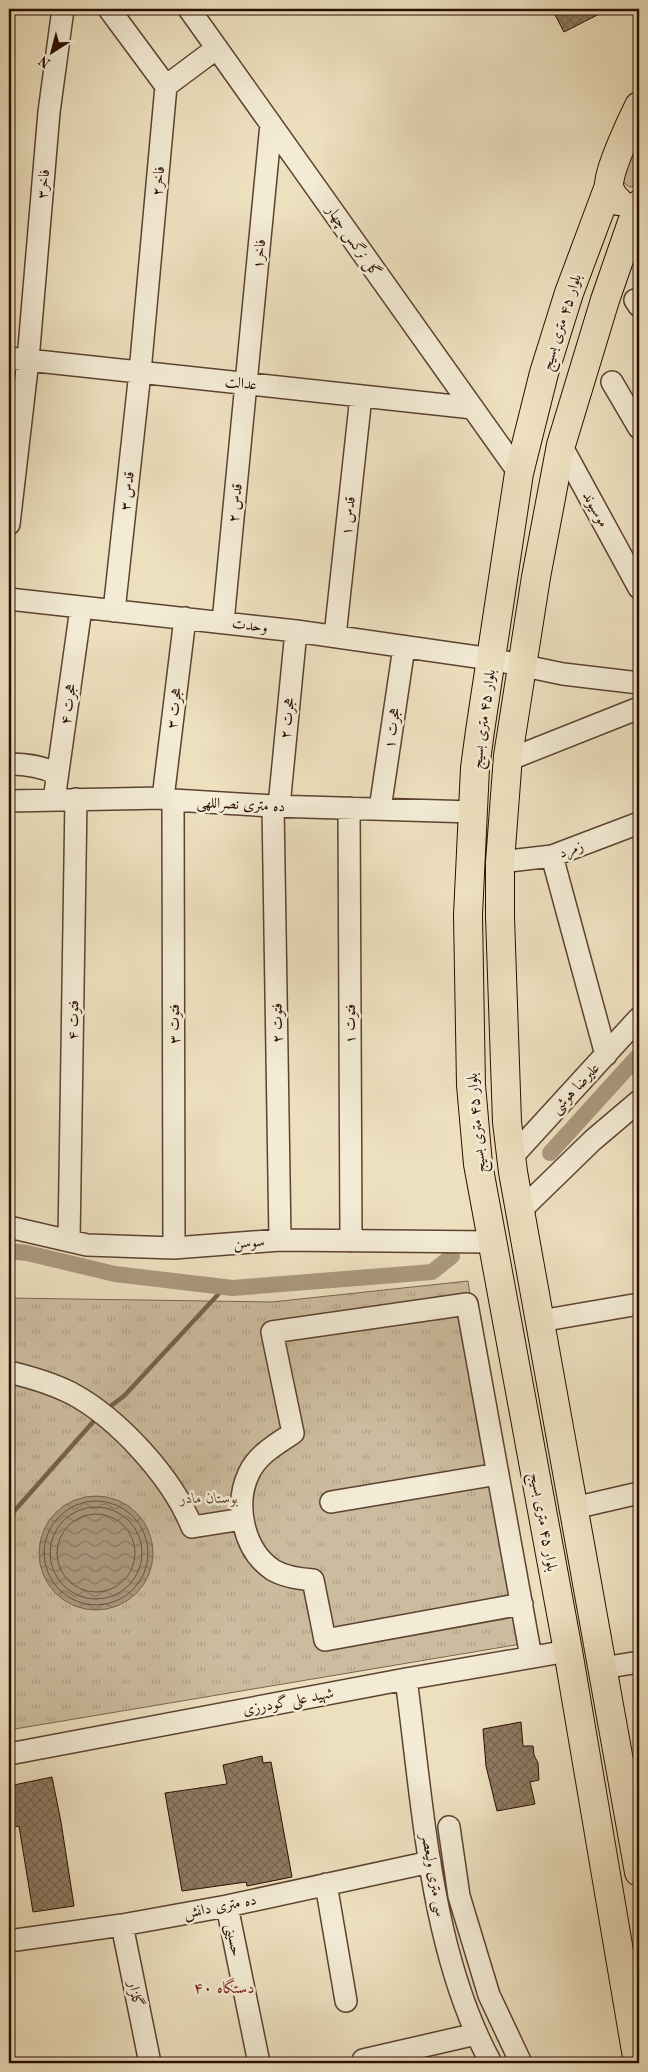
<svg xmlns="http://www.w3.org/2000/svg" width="648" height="2072" font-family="'Old Standard TT',Amiri,serif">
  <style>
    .grass { fill: #ccbc9f; stroke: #7c6450 }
    .park { fill: url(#park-tufts); stroke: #7c6450 }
    .water { fill: url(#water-waves); stroke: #78604c }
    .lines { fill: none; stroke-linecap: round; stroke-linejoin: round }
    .shore { stroke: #6b5240; stroke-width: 1 }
    .stream { stroke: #78604c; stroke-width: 4.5 }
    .canal { stroke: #ab987e; stroke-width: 16 }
    .building { fill: url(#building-cross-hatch); stroke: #2b0d01 }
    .minor-casing { stroke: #5c4230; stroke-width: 24 }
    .major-casing { stroke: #2b0d01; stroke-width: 30 }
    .minor { stroke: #f3ebd5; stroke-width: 21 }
    .major { stroke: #ede0bf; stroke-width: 28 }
    .labels { text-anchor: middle; stroke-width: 5; stroke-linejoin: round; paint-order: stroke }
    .street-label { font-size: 15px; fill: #2b0d01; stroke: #f3ebd5 }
    .park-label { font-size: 15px; font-style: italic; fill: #634a38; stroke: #f3ebd5 }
    .neighbourhood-label { font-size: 16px; fill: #7a1f14; stroke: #f3ebd5 }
  </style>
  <defs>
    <pattern id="park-tufts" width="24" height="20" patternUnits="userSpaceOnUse" patternTransform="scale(1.25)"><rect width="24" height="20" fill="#ccbc9f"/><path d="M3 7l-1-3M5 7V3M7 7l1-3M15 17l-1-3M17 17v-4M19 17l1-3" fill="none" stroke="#afa087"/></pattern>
    <pattern id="water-waves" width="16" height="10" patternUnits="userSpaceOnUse" patternTransform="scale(1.25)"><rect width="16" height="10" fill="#ab987e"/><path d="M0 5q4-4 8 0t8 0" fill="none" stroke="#8b7a65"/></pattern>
    <pattern id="building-cross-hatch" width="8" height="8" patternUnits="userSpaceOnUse" patternTransform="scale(1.25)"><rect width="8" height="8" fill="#907b64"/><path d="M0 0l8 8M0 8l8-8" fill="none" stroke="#766350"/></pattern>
  </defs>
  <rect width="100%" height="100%" fill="#ede0bf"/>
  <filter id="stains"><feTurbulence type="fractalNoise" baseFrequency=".004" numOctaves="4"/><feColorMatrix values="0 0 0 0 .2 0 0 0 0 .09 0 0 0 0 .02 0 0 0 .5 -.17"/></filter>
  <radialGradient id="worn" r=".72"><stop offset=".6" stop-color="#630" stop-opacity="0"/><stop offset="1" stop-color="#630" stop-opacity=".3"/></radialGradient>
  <path class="grass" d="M639,136V186L630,187L624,183L622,175Z"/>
  <path class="park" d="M468,1281L521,1644L9,1730V1298L272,1302Z"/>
  <path class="water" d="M39 1553a57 57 0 1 1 114 0a57 57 0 1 1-114 0Z"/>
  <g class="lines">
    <path class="shore" d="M44 1553a52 52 0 1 1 104 0a52 52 0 1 1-104 0Z
      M50 1553a46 46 0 1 1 92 0a46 46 0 1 1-92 0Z
      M57 1553a39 39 0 1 1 78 0a39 39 0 1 1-78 0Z"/>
    <path class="stream" d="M112,1405L124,1396L225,1287
      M9,1517L93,1422"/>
    <path class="canal" d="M550,1153L639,1055
      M9,1251L27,1253L115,1274L233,1288L432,1272L452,1256"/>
  </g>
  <path class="building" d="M552,9H609L564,32Z
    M521,1722L523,1746H533L534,1755L538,1763L539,1780L530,1782L535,1804L497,1811L486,1766L483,1729Z
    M262,1756L263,1763L271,1762L292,1877L247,1886L246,1882L182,1891L165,1793L227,1784L223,1765Z
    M52,1777L61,1822L74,1906L33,1912L19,1826L14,1827L9,1800V1786Z"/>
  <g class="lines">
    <defs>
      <path id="minor" d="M109,9L166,86L140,372L114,611
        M189,9L519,473
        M166,86L217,48
        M635,300L639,306
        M9,358L473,408
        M612,382L639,428
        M561,445L639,588
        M9,524L28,360L49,112L63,9
        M9,599L296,631L491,659L563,674L639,683
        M223,622L271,124
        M335,636L361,396
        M508,760L639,708
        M9,764C26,764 42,766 57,774
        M163,798L185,618
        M54,800L81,608
        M173,800L174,1248
        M9,801L163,798L173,800L273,806L473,812
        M273,806L280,1240
        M279,806L296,631
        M349,808L351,1241
        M380,809L404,647
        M552,856L606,1055
        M500,862L552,856L639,823
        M511,1158L639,1018
        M521,1210L593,1140L639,1101
        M9,1227L87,1245L174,1248L280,1240L492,1242
        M69,1241L76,799
        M540,1321L639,1304
        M9,1372C30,1377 51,1383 71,1393C118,1418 172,1477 192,1527L243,1519
        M331,1502L498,1474
        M574,1508L639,1493
        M522,1604L325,1640L313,1580C300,1579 285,1577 273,1570C243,1550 234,1504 249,1473C258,1454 277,1444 293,1433L272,1332L467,1304L531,1657
        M603,1668L639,1662
        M406,1679C423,1804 430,1951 491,2063
        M9,1754L406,1679L568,1651
        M449,1827L459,1896L489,1995L521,2063
        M326,1884L346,2001
        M227,1906L259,2063
        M122,1925L150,2063
        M9,1941L122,1925L227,1906L430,1862
        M363,2060L476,2034"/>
      <path id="major" d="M609,186L569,293L544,373L519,473L480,731L475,768L468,915L471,1085L478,1164L568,1651L638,2063
        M618,201C613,197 609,190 609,184C610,167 631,122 639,106
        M638,205L605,300L561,445L536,577L508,756L500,862V917L507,1122L513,1172L639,1872"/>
    </defs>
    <use href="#minor" class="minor-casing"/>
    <use href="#major" class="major-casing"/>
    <use href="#minor" class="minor"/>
    <use href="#major" class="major"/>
  </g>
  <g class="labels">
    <g class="street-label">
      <text transform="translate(158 181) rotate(-85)" y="5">فاخر۲</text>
      <text transform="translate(43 184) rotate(-85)" y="5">فاخر۳</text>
      <text transform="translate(354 241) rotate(55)" y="5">گل نرگس چهار</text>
      <text transform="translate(259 254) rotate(-85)" y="5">فاخر۱</text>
      <text transform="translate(561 322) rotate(-72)" y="5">بلوار ۴۵ متری بسیج</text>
      <text transform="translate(241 383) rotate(6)" y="5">عدالت</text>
      <text transform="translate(127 491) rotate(-84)" y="5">قدس ۳</text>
      <text transform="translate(235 503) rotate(-84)" y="5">قدس ۲</text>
      <text transform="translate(596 509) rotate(61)" y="5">موسیوند</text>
      <text transform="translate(348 516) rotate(-84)" y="5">قدس ۱</text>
      <text transform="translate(250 625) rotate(7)" y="5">وحدت</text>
      <text transform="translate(68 704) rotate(-82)" y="5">هجرت ۴</text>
      <text transform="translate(174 708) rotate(-83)" y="5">هجرت ۳</text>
      <text transform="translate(287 718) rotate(-84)" y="5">هجرت ۲</text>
      <text transform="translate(483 719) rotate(-82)" y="5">بلوار ۴۵ متری بسیج</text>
      <text transform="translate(392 728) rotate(-82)" y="5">هجرت ۱</text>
      <text transform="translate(241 804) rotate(3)" y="5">ده متری نصراللهی</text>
      <text transform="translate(571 849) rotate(-20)" y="5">زمرد</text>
      <text transform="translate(73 1020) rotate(-89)" y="5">فتوت ۴</text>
      <text transform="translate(277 1023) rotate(-91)" y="5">فتوت ۲</text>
      <text transform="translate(174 1024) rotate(-90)" y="5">فتوت ۳</text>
      <text transform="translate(350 1024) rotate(-90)" y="5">فتوت ۱</text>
      <text transform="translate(575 1088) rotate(-47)" y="5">علیرضا هوشی</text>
      <text transform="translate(476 1123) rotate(-95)" y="5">بلوار ۴۵ متری بسیج</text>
      <text transform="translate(249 1242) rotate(-4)" y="5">سوسن</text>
      <text transform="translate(544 1522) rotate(80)" y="5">بلوار ۴۵ متری بسیج</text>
      <text transform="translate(288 1701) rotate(-11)" y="5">شهید علی گودرزی</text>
      <text transform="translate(434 1875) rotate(80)" y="5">سی متری ولیعصر</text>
      <text transform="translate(220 1906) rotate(-11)" y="5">ده متری دانش</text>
      <text transform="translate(234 1940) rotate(79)" y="5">حسینی</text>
      <text transform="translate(136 1994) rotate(79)" y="5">گلزار</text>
    </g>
    <g class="park-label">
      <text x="209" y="1503">بوستان مادر</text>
    </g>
    <g class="neighbourhood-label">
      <text x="224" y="1993">۴۰ دستگاه</text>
    </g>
  </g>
  <rect width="648" height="2072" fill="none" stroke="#ede0bf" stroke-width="30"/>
  <rect x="10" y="10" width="628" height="2052" fill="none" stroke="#2b0d01" stroke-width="2.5"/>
  <rect x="15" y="15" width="618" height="2042" fill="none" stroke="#2b0d01"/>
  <g transform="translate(52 52) rotate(216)" stroke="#f3ebd5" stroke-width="4" paint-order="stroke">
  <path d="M0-4L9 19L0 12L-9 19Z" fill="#2b0d01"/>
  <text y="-8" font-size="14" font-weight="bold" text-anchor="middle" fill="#2b0d01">N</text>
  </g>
  <rect width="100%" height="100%" filter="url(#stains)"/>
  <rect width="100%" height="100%" fill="url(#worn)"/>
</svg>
